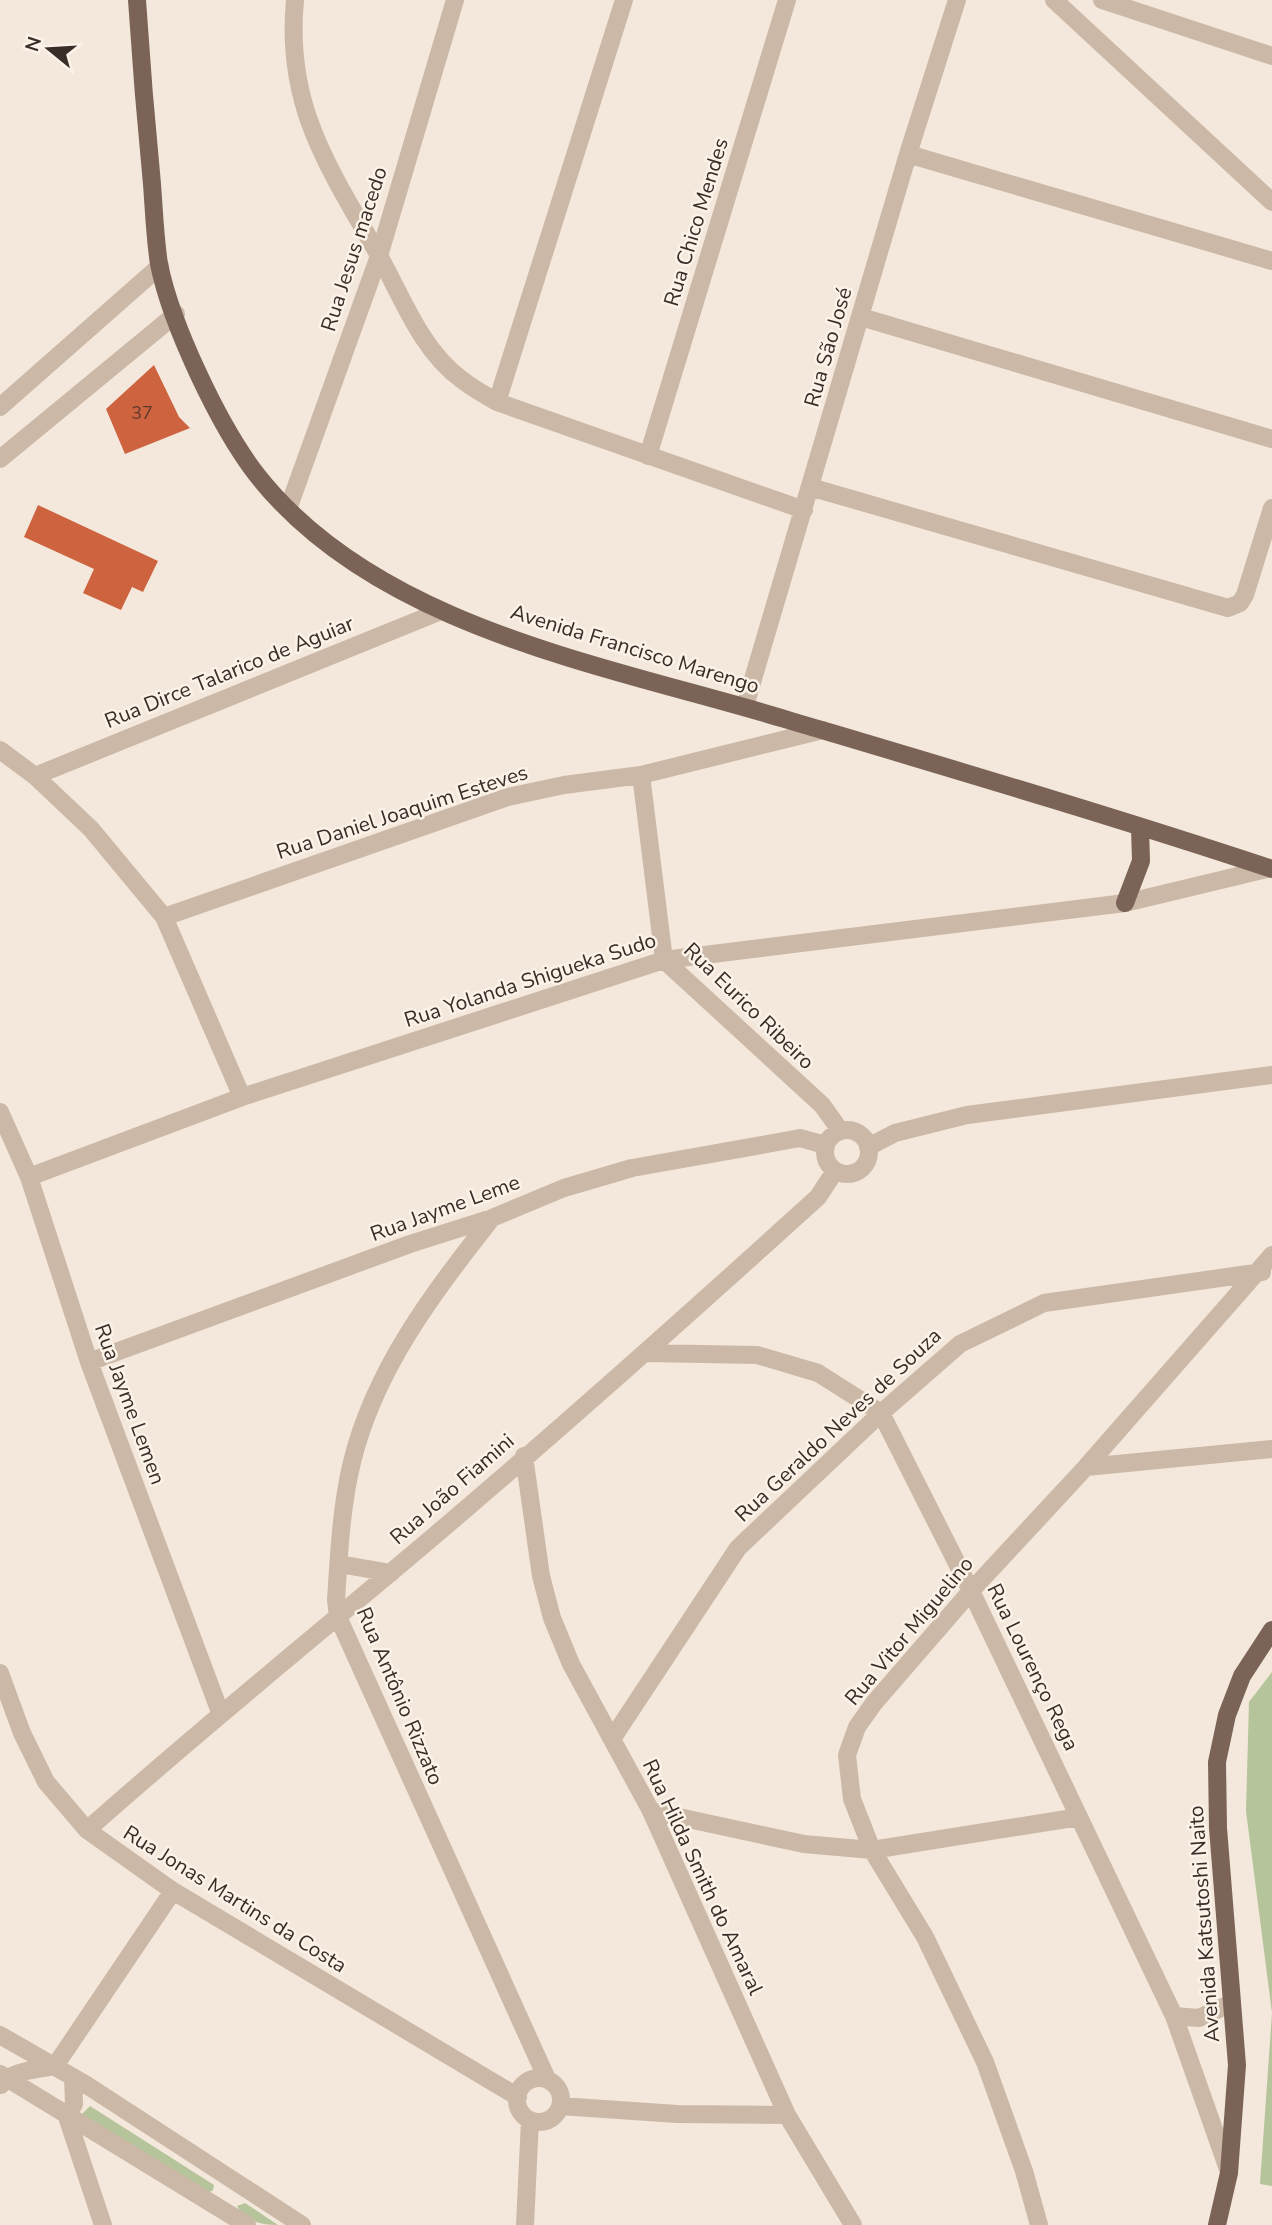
<svg xmlns="http://www.w3.org/2000/svg" width="1272" height="2225" font-family="'Nunito Sans',sans-serif">
  <style>
    .green { fill: #b5c49a }
    .building { fill: #ce633f }
    .lines { fill: none; stroke-linecap: round; stroke-linejoin: round }
    .minor { stroke: #ccb8a6; stroke-width: 18 }
    .major { stroke: #7b6457; stroke-width: 18 }
    .labels { text-anchor: middle; stroke-width: 5; stroke-linejoin: round; paint-order: stroke }
    .number-label { font-size: 18px; fill: #5e3a2d }
    .street-label { font-size: 21px; fill: #382d27; stroke: #fbf2e8 }
  </style>
  <rect width="100%" height="100%" fill="#f3e8db"/>
  <path class="green" d="M1272,1672V2186L1260,2184L1272,2013L1246,1811L1249,1702Z
    M90,2106L214,2185L213,2190L207,2194L82,2114Z
    M245,2203L278,2225C262,2225 245,2222 237,2206Z"/>
  <path class="building" d="M154,365L179,417L190,428L125,454L106,409Z
    M38,505L158,561L143,592L132,587L121,610L83,593L94,569L24,537Z"/>
  <g class="lines">
    <path class="minor" d="M295,0C285,104 327,165 377,252C401,294 420,349 461,379C472,388 485,395 497,402L804,510
      M1054,0L1272,202
      M1102,0L1272,56
      M908,154L1272,261
      M861,317L1272,439
      M497,402L624,0
      M0,407L160,266
      M648,456L787,0
      M0,459L176,314
      M810,487L1228,608L1240,603L1245,595L1272,508
      M288,509L379,256L455,0
      M745,706L908,154L957,0
      M0,750L35,776L91,829L164,917L242,1097
      M641,775L664,960L822,1105L840,1130
      M35,776L441,611
      M164,917L508,797L564,785L641,775L823,730
      M0,1112L29,1177L89,1362L220,1712
      M825 1152a22 22 0 1 1 44 0a22 22 0 1 1-44 0Z
      M868,1147L895,1133L967,1115L1272,1075
      M29,1177L242,1097L664,960L1125,903L1271,868
      M492,1218C434,1292 375,1368 352,1462C341,1507 339,1555 336,1600L338,1617L547,2079
      M647,1353L757,1355L818,1373L881,1413L971,1591L1174,2016L1229,2172
      M89,1362L410,1244L492,1218L564,1188L632,1168L767,1144L800,1138L825,1145
      M524,1456L541,1576L552,1618L571,1664L651,1811L787,2115L853,2225
      M1086,1467L1272,1449
      M339,1564L391,1573
      M0,1673L22,1733L46,1782L87,1830L173,1891L518,2097
      M612,1739L738,1548L881,1413L960,1344L1044,1303L1262,1272
      M651,1811L804,1844L872,1850L1079,1817
      M87,1830C186,1742 287,1659 389,1574C535,1452 677,1325 818,1197L835,1171
      M1174,2016L1199,2018L1232,2003
      M0,2035L85,2084L302,2225
      M55,2066L173,1891
      M0,2074L247,2225
      M73,2077L74,2104L67,2117L103,2225
      M517 2100a22 22 0 1 1 44 0a22 22 0 1 1-44 0Z
      M1,2085C13,2070 36,2070 55,2066
      M560,2106L677,2114L787,2115
      M525,2225L530,2120
      M1039,2225L1024,2171L985,2062L925,1937L872,1850L852,1799L847,1755L857,1727L874,1703L971,1591L1086,1467L1272,1255"/>
    <path class="major" d="M137,0C141,62 146,123 152,184C154,211 155,238 159,264C171,324 219,426 257,475C378,629 611,666 788,720C949,768 1112,816 1272,869
      M1125,903L1141,861L1140,828
      M1217,2225L1229,2173L1237,2065L1218,1828L1217,1762L1227,1715L1242,1676L1272,1630"/>
  </g>
  <g class="labels">
    <g class="number-label">
      <text x="142" y="419">37</text>
    </g>
    <g class="street-label">
      <text transform="translate(696 222) rotate(-73)" y="7">Rua Chico Mendes</text>
      <text transform="translate(354 249) rotate(-72)" y="7">Rua Jesus macedo</text>
      <text transform="translate(828 347) rotate(-74)" y="7">Rua São José</text>
      <text transform="translate(635 649) rotate(17)" y="7">Avenida Francisco Marengo</text>
      <text transform="translate(229 672) rotate(-22)" y="7">Rua Dirce Talarico de Aguiar</text>
      <text transform="translate(402 812) rotate(-18)" y="7">Rua Daniel Joaquim Esteves</text>
      <text transform="translate(530 980) rotate(-18)" y="7">Rua Yolanda Shigueka Sudo</text>
      <text transform="translate(749 1006) rotate(44)" y="7">Rua Eurico Ribeiro</text>
      <text transform="translate(445 1208) rotate(-20)" y="7">Rua Jayme Leme</text>
      <text transform="translate(130 1404) rotate(70)" y="7">Rua Jayme Lemen</text>
      <text transform="translate(838 1425) rotate(-43)" y="7">Rua Geraldo Neves de Souza</text>
      <text transform="translate(452 1489) rotate(-41)" y="7">Rua João Fiamini</text>
      <text transform="translate(909 1631) rotate(-50)" y="7">Rua Vitor Miguelino</text>
      <text transform="translate(1033 1667) rotate(64)" y="7">Rua Lourenço Rega</text>
      <text transform="translate(400 1696) rotate(67)" y="7">Rua Antônio Rizzato</text>
      <text transform="translate(703 1877) rotate(65)" y="7">Rua Hilda Smith do Amaral</text>
      <text transform="translate(235 1899) rotate(32)" y="7">Rua Jonas Martins da Costa</text>
      <text transform="translate(1204 1924) rotate(-94)" y="7">Avenida Katsutoshi Naito</text>
    </g>
  </g>
  <g transform="translate(49 49) rotate(288)" stroke="#fbf2e8" stroke-width="5" paint-order="stroke">
  <path d="M0-5L12 26L0 18L-12 26Z" fill="#382d27"/>
  <text y="-10" font-size="19" font-weight="bold" text-anchor="middle" fill="#382d27">N</text>
  </g>
</svg>
